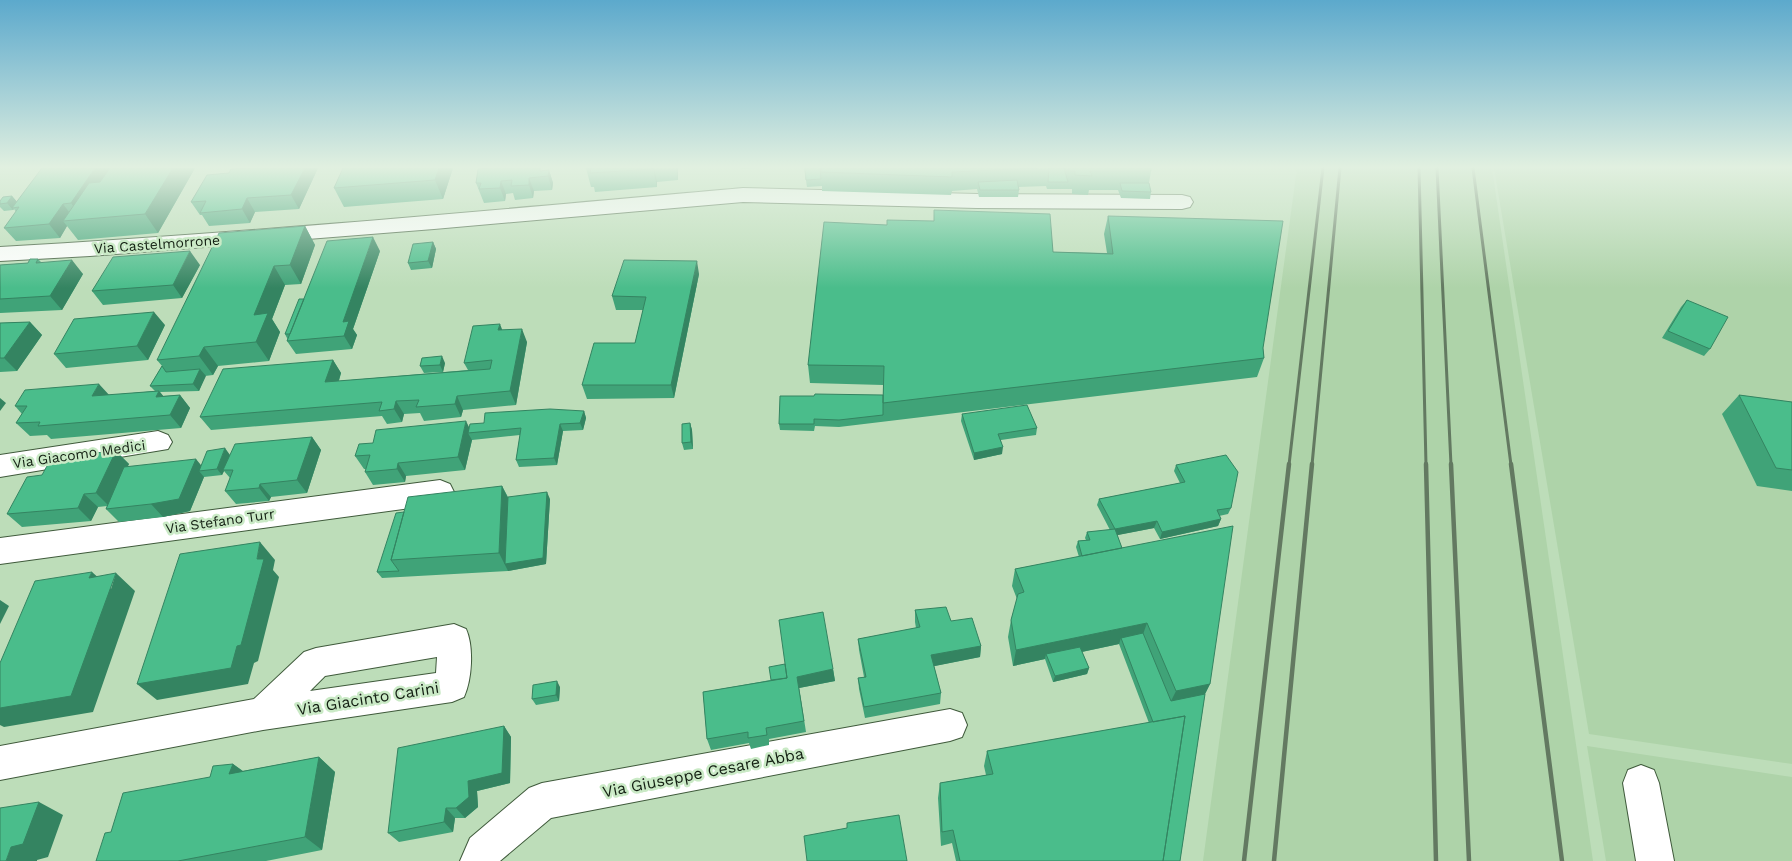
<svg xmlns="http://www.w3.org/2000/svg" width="1792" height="861" font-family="'Work Sans',sans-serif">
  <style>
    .built { fill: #aed3a9 }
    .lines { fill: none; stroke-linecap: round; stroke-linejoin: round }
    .minor-casing { stroke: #3f5a3b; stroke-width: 2 }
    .minor { fill: #fff; fill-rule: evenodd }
    .rail-far1 { stroke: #637961; stroke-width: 3 }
    .rail { stroke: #637961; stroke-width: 4.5 }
    .wall { fill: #40a378 }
    .shaded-wall { fill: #348461 }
    .building { fill: #4abd8b; stroke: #348461 }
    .labels { text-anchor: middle; stroke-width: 5; stroke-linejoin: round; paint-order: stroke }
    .street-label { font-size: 14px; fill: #131f12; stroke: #caeac6 }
    .near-street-label { font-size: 16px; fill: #131f12; stroke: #caeac6 }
  </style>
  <rect width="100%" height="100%" fill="#bdddb9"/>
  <path class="built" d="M1297,168H1492L1593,861H1203Z
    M1494,168H1792V764L1589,734Z
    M1587,746L1792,777V861H1606Z"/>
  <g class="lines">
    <defs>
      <path id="minor" d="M743,188L977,194L1182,195L1190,197L1193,202L1190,207L1182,209L977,208L743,202L434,229L90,256L0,261V247C248,233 496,210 743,188Z
        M158,431L168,435L172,442L168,449L0,477V455Z
        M440,480L450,484L454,492L450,500L440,504L0,564V538Z
        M454,624L466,629C474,647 472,679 464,697L452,702L263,730L0,780V746L254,699L304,652L316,648ZM437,657L436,673L310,691L325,676Z
        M950,709L962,713L967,725L962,737L950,741L551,818L500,861H460L470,838L529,788L542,783Z
        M1641,765L1654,770L1659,783L1674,861H1636L1623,783L1628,770Z"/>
    </defs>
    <use href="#minor" class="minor-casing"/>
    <use href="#minor" class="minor"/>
    <path class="rail-far1" d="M1419,168L1426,465
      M1437,168L1451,465
      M1473,168L1511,465
      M1289,465L1323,168
      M1312,465L1340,168"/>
    <path class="rail" d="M1426,464L1436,861
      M1451,464L1469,861
      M1511,464L1562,861
      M1244,861L1289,464
      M1274,861L1312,464"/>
  </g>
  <path class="wall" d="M195,168L158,233L78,240L67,226L60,238L16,241L4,228L16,212L14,209L13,210L4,211L0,207V201L12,196L17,202Z
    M318,168L299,209L255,212L250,223L209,226L202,215H200L191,202Z
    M453,168L443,199L344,207L334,188Z
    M586,168H678V180L657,182V187L595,192L594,187H591Z
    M741,168H759L742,169Z
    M804,168H1151V171L1149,183L1151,192L1150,199L1121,198L1118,190H1089L1088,195L1072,194V189H1047L1046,186L1018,187L1019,190L1018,197H979L977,189L952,191L951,195L822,191V186L807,187Z
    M549,170L553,183L552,190L534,191L533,198L515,200L513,193L506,194L505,201L484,203L476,183Z
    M1108,216L1263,348L1264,358L1257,377L839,427L815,426L814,431L780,430L779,424L883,395V385L810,383L808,365L1053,252L1107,253L1104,234Z
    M305,226L315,245L301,284L285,285L272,319L280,332L269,361L218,366L213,375L205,376L199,391L160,392L163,396L180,395L190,408L181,428L51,439L47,435L30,436L16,423L22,414L15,406L109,395L155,391L150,386L162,366L157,360Z
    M433,242L436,249L432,268L411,270L408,263Z
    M380,251L353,329L357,335L352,349L296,354L287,341L288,340L285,334L304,299Z
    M38,259L41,262L83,274L62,310L0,313V265L28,263Z
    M200,265L182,298L103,305L92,291Z
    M699,274L674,398L587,399L582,385L635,343L643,310H616L612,296Z
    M1687,300L1710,349L1704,356L1662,338L1681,307Z
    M30,322L42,335L17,371L0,372V323Z
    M165,325L148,360L66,368L54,354Z
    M502,330L527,342L516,405L463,410L461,417L424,421L420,413L404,414L402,422L387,424L382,416L211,430L200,417L333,360L341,373L339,381L468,370L464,363Z
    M445,363L443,372L424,373L420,366Z
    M1739,395L1792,402V491L1757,486L1722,414Z
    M584,411L586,418L583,430L563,431L557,465L519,467L516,460L520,435L472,440L465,470L406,476L405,482L373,485L365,472L366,469H364L355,456L373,443Z
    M962,414L1037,428L1036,435L1001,440L1002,454L974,460L961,421Z
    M690,423L692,430L693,449L684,450L682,443Z
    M312,437L321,450L307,493L271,497L269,501L236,504L225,491L230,478L224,471L222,475L204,477L190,511L163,517L119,522L106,509L107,506L98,507L91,521L22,527L7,514L42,475L116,451L129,464L127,467L201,466L230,455Z
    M1176,465L1231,508L1228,514L1219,516L1221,519L1218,526L1160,539L1154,528L1117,535L1122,548L1210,684L1205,694L1180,861H956L952,843L941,846L938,798L940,783L986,775L984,766L987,751L1149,723L1119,644L1082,652L1089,668L1087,674L1053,682L1045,659L1013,666L1008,637L1011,620L1017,599L1012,586L1015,569L1079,557L1076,547L1078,541L1086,540L1085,538L1087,532L1110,530L1097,505L1099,499L1180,483L1174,471Z
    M502,486L508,497L550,499L546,564L508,571L382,578L377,572L404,512Z
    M915,610L951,621L981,646L980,657L934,666L941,693L940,704L865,718L859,689L858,678L864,677L859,650L858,639L916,628L915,622Z
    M833,669L835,681L799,688L806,732L769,739V745L751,749L749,743L711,750L707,739L703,692Z
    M560,687L559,701L536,705L532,699Z
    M504,726L511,737L510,783L477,791L478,807L465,818H455L453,832L399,842L388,833Z
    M319,757L335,772L322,850L266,861H96L111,832L210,777L233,764L243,771Z"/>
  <path class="shaded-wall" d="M95,168H111L81,217L71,203Z
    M173,168H195L158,233L145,214Z
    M305,168H318L299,209L291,195Z
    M439,168H453L443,199L435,180Z
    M653,168H654L657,182V187Z
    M676,168H678V180Z
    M549,170L553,183L552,190L548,176Z
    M529,178L534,191L533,198L529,185Z
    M501,181L506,194L505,201L500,188Z
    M12,196L18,203L12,208L14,209L13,210L7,203Z
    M247,198L255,212L250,223L242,209Z
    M63,204L73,217L63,221L67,226L60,238L49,224Z
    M305,226L315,245L301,284L290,265Z
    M373,237L380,251L353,329L357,335L352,349L344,336L343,322Z
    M433,242L436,249L432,268L428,261Z
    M190,251L200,265L182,298L173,285Z
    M72,260L83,274L62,310L50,296Z
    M697,261L699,274L674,398L671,385Z
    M274,266L285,285L272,319L280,332L269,361L256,342L254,315Z
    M154,312L165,325L148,360L137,346Z
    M30,322L42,335L17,371L4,358Z
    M500,324L505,337L498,330Z
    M522,329L527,342L516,405L510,391Z
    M204,347L218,366L213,375L199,356Z
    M442,356L445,363L443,372L440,365Z
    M333,360L341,373L334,395L325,382Z
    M200,369L206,376L199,391L193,384Z
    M99,384L111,397L92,396Z
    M159,391L170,404L156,397Z
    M180,395L190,408L181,428L170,415Z
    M457,396L463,410L461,417L455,404Z
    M0,398L6,403L0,411Z
    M396,401L404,414L402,422L394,409Z
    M584,411L586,418L583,430L580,423Z
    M466,421L472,433H468L472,440L465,470L458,457Z
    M690,423L692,430L693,449L691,442Z
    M560,424L563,431L557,465L554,458Z
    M312,437L321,450L307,493L297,480Z
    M1003,447L1002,454L974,460V453Z
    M225,448L230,455L223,470L224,471L222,475L217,469Z
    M116,451L129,464L109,506L96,493Z
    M196,459L205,470L199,471L204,477L190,511L163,517L151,504Z
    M398,463L406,476L405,482L397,469Z
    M260,484L271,497L269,501L259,488Z
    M502,486L511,504L547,492L550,499L546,564L508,571L499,553Z
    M84,494L98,507L91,521L78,508Z
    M1221,519L1218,526L1160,539L1162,532Z
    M1157,521L1154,528L1113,536L1115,529Z
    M260,542L275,560L273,570L279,577L258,661L254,663L248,684L157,700L137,684L257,559Z
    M92,572L111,589L116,573L135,591L93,712L4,727L0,725V708L89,578Z
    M0,600L9,606L0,624Z
    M1147,623L1141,640L1121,638L1119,644L1048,659L1046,654L1045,659L1013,666L1016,650Z
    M981,646L980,657L930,667L931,655Z
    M1089,668L1087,674L1053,682L1055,676Z
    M833,669L835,681L799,688L806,732L797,677Z
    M557,681L560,687L559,701L556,695Z
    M1210,684L1202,700L1168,707L1176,691Z
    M504,726L511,737L510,783L477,791L478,807L465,818L456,808L468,781Z
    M319,757L335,772L322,850L305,837Z
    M233,764L252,778L229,774Z
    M39,802L63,815L48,857L37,860V861H6L11,847Z
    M446,808L455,818L453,832L444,822Z"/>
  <path class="building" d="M42,168H95L71,203L63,204L49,224L4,228L19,207L12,208Z
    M110,168H173L145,214L63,221L89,183L100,182Z
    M254,168H305L291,195L247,198L242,209L200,213L206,201L191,202L207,175L229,173L231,169Z
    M343,168H439L435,180L334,188Z
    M492,168H540V171L549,170L548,176L529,178V185L511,186L512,180L501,181L500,188L479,189L481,183H476L478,169Z
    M586,168H653V169L590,173L591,168L586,169Z
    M805,168H820L821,179L806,180Z
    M821,168H1037L952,172V177L821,172Z
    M1049,168H1064L1068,182H1048Z
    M1069,168H1151V171H1090L1092,176L1075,175V171H1069Z
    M1017,180L1019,190H980L978,182Z
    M1120,183H1149L1151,192L1122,191Z
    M12,196L7,203L0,204V201L3,197Z
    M934,210L1050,214L1053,252L1113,254L1108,216L1283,221L1263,348L1264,358L883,403L884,366L808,365L824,222L887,225V220L934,221Z
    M305,226L290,265L274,266L254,315L268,313L256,342L204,347L199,356L157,360L219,233Z
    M373,237L343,322L349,321L344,336L287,341L327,241Z
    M433,242L428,261L408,263L413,244Z
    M190,251L173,285L92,291L113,257Z
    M30,259H38L36,263L72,260L50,296L0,299V265L28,263Z
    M624,260L697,261L671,385H582L594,343H635L646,297L612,296Z
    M299,299H304L290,334H285Z
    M1687,300L1728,317L1710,349L1668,331Z
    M154,312L137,346L54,354L74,319Z
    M30,322L4,358H0V323Z
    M500,324L498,330L522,329L510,391L457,396L455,404L416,407L419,400L396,401L394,409L379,411L382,402L200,417L223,369L333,360L325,382L490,369L492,360L464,363L473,326Z
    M442,356L440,365L420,366L422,358Z
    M162,366L166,372L200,369L193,384L150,386Z
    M99,384L92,396L159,391L156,397L180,395L170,415L38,426L40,422L16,423L27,406H15L25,390Z
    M815,394L883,395V415L839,420L814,419V424H779L780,396H814Z
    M1739,395L1792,402V470L1776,468Z
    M1027,405L1037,428L998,434L1003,447L974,453L962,414Z
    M550,409L584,411L580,423L560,424L554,458L516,460L521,428L468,433L470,424L484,423L485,413Z
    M466,421L458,457L398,463L397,469L365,472L370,455L355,456L359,444L373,443L376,430Z
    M690,423L691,442L682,443V424Z
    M312,437L297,480L260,484L259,488L225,491L233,470H223L235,444Z
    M225,448L217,469L199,471L207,451Z
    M116,451L96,493L84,494L78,508L7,514L27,477L42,475L52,457Z
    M1226,455L1238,472L1231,508L1217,510L1221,519L1162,532L1157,521L1115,529L1122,548L1082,556L1078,541L1090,540L1087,532L1115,529L1099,499L1185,482L1176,465Z
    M196,459L179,499L151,504L106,509L124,467Z
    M502,486L499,553L391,560L408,497Z
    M547,492L543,558L505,564L508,497Z
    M404,512L391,560L399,571L377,572L396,513Z
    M1233,526L1210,684L1176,691L1147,623L1016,650L1011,620L1018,594L1024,592L1015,569Z
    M260,542L257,559H264L241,645L237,646L231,668L137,684L180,554Z
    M92,572L89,578L116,573L71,696L0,708V663L35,581Z
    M946,607L951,621L972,618L981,646L931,655L941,693L864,707L858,678L866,677L858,639L920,627L915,610Z
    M823,612L833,669L797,677L804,721L766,728L767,735L748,738V732L707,739L703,692L787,678L779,620Z
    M1143,633L1171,701L1205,694L1180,861H1163L1185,716L1153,722L1121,638Z
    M1080,647L1089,668L1055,676L1046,654Z
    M785,664L787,678L771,680L769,667Z
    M557,681L556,695L532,699L533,685Z
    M1185,716L1163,861H960L953,830L942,832L940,783L993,774L987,751Z
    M504,726L502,773L468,781L469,797L456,808H446L444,822L388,833L398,748Z
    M319,757L305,837L178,861H96L105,833L111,832L123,793L210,777L213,766L233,764L229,774Z
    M39,802L23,844L11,847L6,861H0V808Z
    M899,815L907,861H807L804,836L847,828V823Z"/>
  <linearGradient id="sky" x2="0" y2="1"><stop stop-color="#5ca9cc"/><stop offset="0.58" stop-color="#e1f0e0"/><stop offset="1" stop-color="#e1f0e0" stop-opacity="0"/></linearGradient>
  <rect width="1792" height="288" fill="url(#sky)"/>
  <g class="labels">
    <g class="street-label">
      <text transform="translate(157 244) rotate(-4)" y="5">Via Castelmorrone</text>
      <text transform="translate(79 454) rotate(-8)" y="5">Via Giacomo Medici</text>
      <text transform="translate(220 521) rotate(-8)" y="5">Via Stefano Turr</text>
    </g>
    <g class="near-street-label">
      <text transform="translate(368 698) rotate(-9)" y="6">Via Giacinto Carini</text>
      <text transform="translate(703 772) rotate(-11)" y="6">Via Giuseppe Cesare Abba</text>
    </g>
  </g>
</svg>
